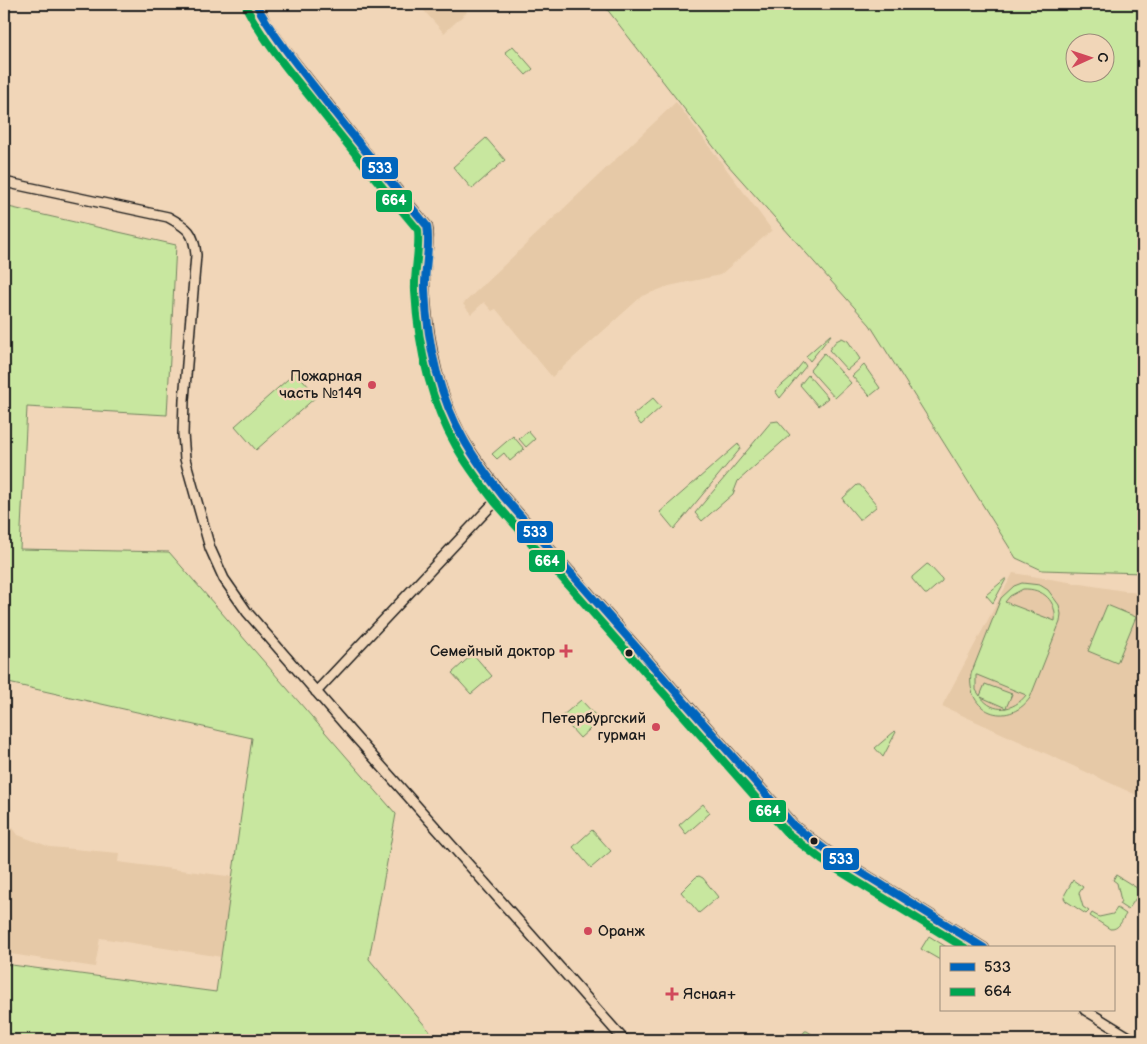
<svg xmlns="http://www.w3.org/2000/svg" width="1147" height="1044" font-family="'Balsamiq Sans',sans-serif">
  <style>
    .built { fill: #e6c9a7 }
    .green { fill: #c8e79f; stroke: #72825e; fill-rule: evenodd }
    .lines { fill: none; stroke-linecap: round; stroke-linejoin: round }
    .street-casing { stroke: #1c1c1c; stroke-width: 12 }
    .street { stroke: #f1d6b8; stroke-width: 9 }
    .bus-1-casing { stroke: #f1d6b8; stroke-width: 11 }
    .bus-2-casing { stroke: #f1d6b8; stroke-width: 11 }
    .bus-1 { stroke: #0065bd; stroke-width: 8 }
    .bus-2 { stroke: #00a651; stroke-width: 8 }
    .poi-dot { fill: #d1495b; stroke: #f1d6b8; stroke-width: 2 }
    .bus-dot { fill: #1c1c1c; stroke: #f1d6b8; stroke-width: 2 }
    .labels { text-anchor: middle; stroke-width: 5; stroke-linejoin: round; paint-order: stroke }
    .poi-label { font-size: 15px; fill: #1c1c1c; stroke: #f1d6b8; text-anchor: end }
    .line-badge { stroke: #f1d6b8; stroke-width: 2 }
    .badge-label { font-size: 14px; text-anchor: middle; font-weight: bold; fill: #fff }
  </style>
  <rect width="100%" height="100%" fill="#f1d6b8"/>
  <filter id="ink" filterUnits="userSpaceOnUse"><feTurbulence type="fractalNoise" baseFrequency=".02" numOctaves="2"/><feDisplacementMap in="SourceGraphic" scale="10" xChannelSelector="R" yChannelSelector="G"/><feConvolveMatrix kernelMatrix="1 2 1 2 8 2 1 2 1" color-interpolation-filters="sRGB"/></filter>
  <g filter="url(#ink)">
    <path class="built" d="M418,4H460L467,12L444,33Z
      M676,102L772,230L720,275L669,286L642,296L552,377L496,309L492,311L484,302L471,314L463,304Z
      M1013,573L1143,594V798L942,706Z
      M4,826L13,828L18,835L50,847L119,853L118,862L235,877L222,957L100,938L95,967L4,953Z"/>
    <path class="green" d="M603,4H1143V573L1042,570L1016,558L870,325L727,164ZM1074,42H1104V72H1074Z
      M513,46L533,69L526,75L505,52Z
      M486,138L505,160L472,189L453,167Z
      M4,206L176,245L167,415L27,407L20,549L169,552L396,814L369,959L437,1040H4V964L216,992L252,738L4,682Z
      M830,335H831L810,361L806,356Z
      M842,338L848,341L860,359L847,370L829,350L836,341Z
      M824,353L851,383L835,398L810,370Z
      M803,362L806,366L780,398L775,391L791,377Z
      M864,365L880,388L870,396L852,376Z
      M296,372L317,396L256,450L235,426Z
      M808,375L828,398L818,406L800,385Z
      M653,398L661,407L641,425L633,415Z
      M778,421L790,435L738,481L733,494L702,521L695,513L771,422Z
      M528,431L535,439L526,447L519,439Z
      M513,436L524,449L510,461L504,453L497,459L492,454Z
      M738,444L741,448L674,529L660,512Z
      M857,485H860L876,504V507L861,519H859L843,500V498Z
      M927,564L929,565L942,579V581L927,594H925L912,579V577Z
      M1006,578V579L993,603L986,595Z
      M1022,583L1040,585L1048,590L1059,605L1061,614L1060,622L1030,698C1007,729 966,712 971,674L1001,598L1014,586ZM1023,589C1043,588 1057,601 1055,621L1005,602L1010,596ZM976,675H977L1026,695C1014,711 993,714 981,697L1006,708L1012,694L985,684L980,696L976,690Z
      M1107,605L1136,617L1117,663L1088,651Z
      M473,654L492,676L471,694L452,673Z
      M581,700L598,718L599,721L580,738L561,717Z
      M895,731L896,732L883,757L875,748Z
      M703,804L710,813L686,834L679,825Z
      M592,830L611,851L591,868L573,847Z
      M1116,875L1137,888L1138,895L1128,910L1119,904L1121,901L1117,883L1113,880Z
      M699,876L703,878L718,897L699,913L681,892L696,877Z
      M1073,880L1083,887L1079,893L1083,907L1089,911L1086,914L1066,901L1064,898L1065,894Z
      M1117,908L1126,914C1122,920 1119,930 1110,929L1090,916L1092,913L1099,917L1113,914Z
      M929,936L948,948H941L940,960L921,949Z
      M805,1031H807L821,1040H798Z"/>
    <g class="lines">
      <defs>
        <path id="street" d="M256,4L267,25L285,50L364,150L427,226C430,238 427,248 426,260C425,271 424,283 425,294C428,342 437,390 460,433C472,456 488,476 503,496L794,826L827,851L984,948
          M4,182L168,217C188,228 194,232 196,255L184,400L183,434L185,459L210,548L224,579L247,612L352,733L624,1040
          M316,692L489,508L503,496
          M1085,1010L1134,1040"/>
      </defs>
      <use href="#street" class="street-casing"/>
      <use href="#street" class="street"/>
      <defs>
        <path id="bus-1" d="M256,4C274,38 299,67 323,98C357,141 392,184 427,226C431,247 424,269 425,290C427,342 438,394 464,440C475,460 489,478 503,496L794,826L827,851L984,948"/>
        <path id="bus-2" d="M247,9C265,43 290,72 314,102C348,146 383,188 418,230C420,250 414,271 415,291C418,345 429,399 456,446C467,466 481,484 495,502L787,833L822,860L965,948"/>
      </defs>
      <use href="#bus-1" class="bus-1-casing"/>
      <use href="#bus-2" class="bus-2-casing"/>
      <use href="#bus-1" class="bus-1"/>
      <use href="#bus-2" class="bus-2"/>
    </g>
  </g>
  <g class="poi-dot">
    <circle cx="372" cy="385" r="5"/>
    <path d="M563.5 643.5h5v5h5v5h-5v5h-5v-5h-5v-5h5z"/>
    <circle cx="656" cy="727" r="5"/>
    <circle cx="588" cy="931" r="5"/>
    <path d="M669.5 986.5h5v5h5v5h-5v5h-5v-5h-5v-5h5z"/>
  </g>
  <g class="bus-dot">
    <circle cx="629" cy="653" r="4.5"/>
    <circle cx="814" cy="841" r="4.5"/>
  </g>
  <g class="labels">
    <g class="poi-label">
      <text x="362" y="381">Пожарная<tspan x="362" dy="17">чаcть №149</tspan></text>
      <text x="555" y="656">Семейный доктор</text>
      <text x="646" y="723">Петербургский<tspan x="646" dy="17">гурман</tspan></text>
      <text x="598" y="936" text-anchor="start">Оранж</text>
      <text x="683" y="999" text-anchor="start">Ясная+</text>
    </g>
  </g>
  <g class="line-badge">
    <rect x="361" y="156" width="38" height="24" rx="5" fill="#0065bd"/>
    <rect x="375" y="189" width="38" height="24" rx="5" fill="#00a651"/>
    <rect x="516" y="520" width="38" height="24" rx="5" fill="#0065bd"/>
    <rect x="528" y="549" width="38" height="24" rx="5" fill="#00a651"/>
    <rect x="748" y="799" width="39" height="24" rx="5" fill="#00a651"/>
    <rect x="822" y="847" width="38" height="24" rx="5" fill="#0065bd"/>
  </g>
  <g class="badge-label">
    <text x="380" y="173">533</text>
    <text x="394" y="205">664</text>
    <text x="535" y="537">533</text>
    <text x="547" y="566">664</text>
    <text x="768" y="816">664</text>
    <text x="841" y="864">533</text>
  </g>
  <rect width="1147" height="1044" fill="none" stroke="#f1d6b8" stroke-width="20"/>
  <rect x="10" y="10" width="1127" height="1024" fill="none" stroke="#1c1c1c" stroke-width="2" filter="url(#ink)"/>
  <rect x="940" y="946" width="175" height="65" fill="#f1d6b8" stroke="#9c8c7a"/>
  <rect x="950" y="963" width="25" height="8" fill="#0065bd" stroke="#9c8c7a"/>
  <text x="984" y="972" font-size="15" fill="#1c1c1c">533</text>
  <rect x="950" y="988" width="25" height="8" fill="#00a651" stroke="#9c8c7a"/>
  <text x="984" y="996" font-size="15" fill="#1c1c1c">664</text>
  <g transform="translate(1090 58) rotate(87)"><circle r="24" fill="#f1d6b8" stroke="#9c8c7a"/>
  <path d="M0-4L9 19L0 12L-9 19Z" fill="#d1495b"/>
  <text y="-8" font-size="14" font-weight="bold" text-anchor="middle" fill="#1c1c1c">С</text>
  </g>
</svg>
